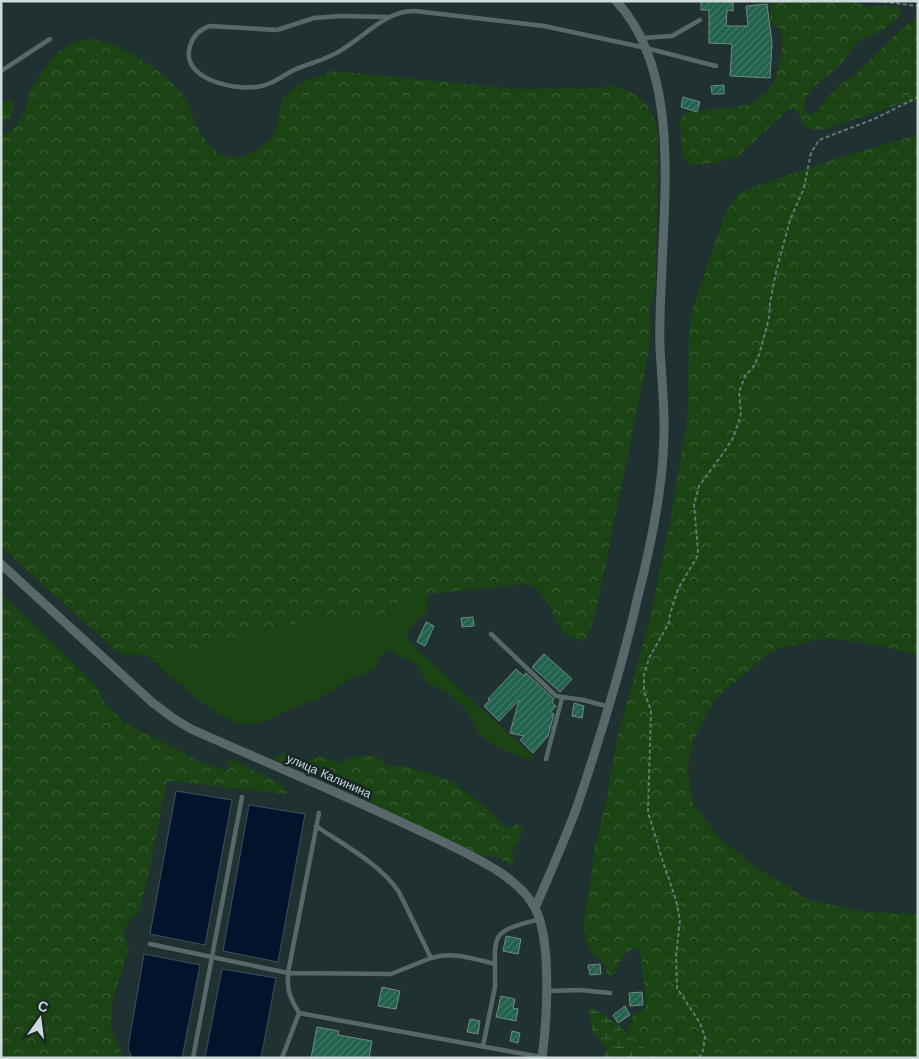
<svg xmlns="http://www.w3.org/2000/svg" width="919" height="1059" font-family="'Work Sans',sans-serif">
  <style>
    .green { fill: #1b4314 }
    .forest { fill: url(#forest-crowns) }
    .wetland { fill: url(#wetland-marsh) }
    .water { fill: #01142c; stroke: #3f4f60 }
    .building { fill: url(#building-hatch); stroke: #768780 }
    .lines { fill: none; stroke-linecap: round; stroke-linejoin: round }
    .path { stroke: #677676; stroke-width: 2; stroke-dasharray: 4 2.5; stroke-linecap: butt }
    .service { stroke: #566869; stroke-width: 4.5 }
    .minor { stroke: #566869; stroke-width: 9 }
    .labels { text-anchor: middle; stroke-width: 5; stroke-linejoin: round; paint-order: stroke }
    .street-label { font-size: 12px; fill: #cfdada; stroke: #172728 }
  </style>
  <defs>
    <pattern id="forest-crowns" width="20" height="18" patternUnits="userSpaceOnUse" patternTransform="scale(1.25)"><rect width="20" height="18" fill="#1b4314"/><path d="M2 6a3 3 0 1 1 6 0M12 15a3 3 0 1 1 6 0" fill="none" stroke="#3b5e36"/></pattern>
    <pattern id="wetland-marsh" width="20" height="14" patternUnits="userSpaceOnUse" patternTransform="scale(1.25)"><rect width="20" height="14" fill="#1b4314"/><path d="M1 5h8M5 5V1M11 12h8M15 12V8" fill="none" stroke="#3b5e36"/></pattern>
    <pattern id="building-hatch" width="6" height="6" patternUnits="userSpaceOnUse" patternTransform="scale(1.25)"><rect width="6" height="6" fill="#20624d"/><path d="M-1 1l2-2M0 6l6-6M5 7l2-2" fill="none" stroke="#3f7866"/></pattern>
  </defs>
  <rect width="100%" height="100%" fill="#203131"/>
  <path class="green" d="M427,593V611L408,630V639L413,646L532,755L533,759L530,761C516,756 492,746 482,736C476,730 474,723 470,716C461,701 444,689 428,684L417,665L409,659L398,657L390,649L385,652L379,658L375,668L366,673L353,677L319,699L292,708L267,721L246,724L230,720L197,700L186,687L169,676L147,655L172,658L212,644L313,619L369,615H390L398,601L410,596Z"/>
  <path class="forest" d="M770,1H848L870,7L888,5L899,7L902,10C898,22 881,32 869,36C865,38 862,38 859,41C851,48 847,58 840,65C827,79 800,89 805,113L810,114L817,111L827,98L841,84L856,74L898,33L918,16V101L900,104L827,129L814,130L805,127L796,109L788,110L737,157L724,161L699,165H693L685,160L682,151L680,120L682,116L689,112L746,105L758,100L761,95L769,90L775,81L782,54V34L780,28L771,24C768,16 773,10 770,1Z
    M92,39C99,41 108,42 114,45C137,56 170,75 184,97C191,109 194,122 201,134C210,149 226,162 245,156C249,155 254,151 258,149C264,145 271,139 274,133C281,121 277,104 287,94C300,81 317,76 334,71L518,89L597,88L611,86L629,91L645,102L651,111L658,130L656,284L650,307L651,337L642,387L595,616L588,634L582,642L569,637L559,627L549,605L536,587L525,584L410,596L398,601L390,615H368L313,619L212,644L172,658L122,654L112,647L1,547V135L16,127L25,111L31,88L54,55L71,43Z
    M8,99L13,100C15,110 12,121 1,123V106Z
    M918,135V655L873,644L825,638L773,650L715,699L693,740L688,768L693,803L721,840L761,871L810,900L868,912L918,914V1058H657L632,1039L627,1033L634,1014L644,1009L646,1006L641,957L638,950L634,948C623,953 618,962 616,973L612,976L607,975L605,964L592,954L585,941L584,918L589,888L595,846L608,792L617,739L650,618L671,516L687,420L689,334L692,311L723,219L731,203L739,193L748,189L838,158Z
    M1,593L95,684L106,704L125,723L199,761L225,771L230,769L227,761L232,759L282,785L289,794L167,781L147,883L138,913L130,920L124,929L125,938L129,948L112,1003L111,1029L124,1058H1Z
    M279,754H287L307,761L320,757L339,763L353,757L374,755L389,766H406L452,781L491,812L506,828L512,827L518,824L523,830L519,841L512,851L514,858L513,863L510,865L495,856H483L473,853L400,816L278,761L275,758L276,756Z"/>
  <path class="wetland" d="M594,1009L620,1026L632,1039L657,1058H603L607,1050C605,1044 600,1042 597,1037C591,1031 588,1018 590,1010Z"/>
  <path class="water" d="M176,791L232,800L205,945L150,934Z
    M249,805L305,814L278,962L223,951Z
    M144,954L200,965L182,1058H132L128,1048Z
    M222,969L276,978L261,1058H205Z"/>
  <path class="building" d="M701,1H733V11L727,10L726,26H748L746,6L767,4L772,43L770,78L730,76L732,44L709,43V10H701Z
    M724,85V94H712L711,86Z
    M683,97L700,102L697,112L681,107Z
    M473,617L474,626L462,627L461,618Z
    M426,622L434,626L425,646L417,642Z
    M544,654L572,679L560,692L532,667Z
    M516,669L524,676L526,673L554,699L552,702L556,706L551,712L554,714L548,736L533,753L520,740L524,736L510,733L519,700L499,721L484,706L490,700L488,699Z
    M574,703L584,706L582,718L572,716Z
    M506,936L521,939L518,954L503,951Z
    M600,964L601,974L590,975L588,965Z
    M382,987L400,991L396,1009L378,1006Z
    M642,992L643,1005L630,1006L629,993Z
    M501,996L515,999L513,1008L518,1009L516,1021L496,1017Z
    M625,1006L630,1015L618,1023L613,1015Z
    M470,1019L480,1021L478,1034L467,1032Z
    M317,1027L339,1031L338,1035L372,1041L369,1058H311Z
    M512,1031L520,1033L518,1043L510,1041Z"/>
  <g class="lines">
    <path class="path" d="M877,1L918,6
      M699,1058L703,1051L705,1037L700,1023L677,988L676,956L680,920L676,900L663,862L648,812L651,710L644,692V675L649,658L669,623L670,614L678,589L697,557L698,550L694,505L699,486L724,452L733,438L738,424L741,413L739,392L745,376L754,366L759,355L769,318L770,303L776,272L790,220L804,188L811,153L819,140L874,119L918,97"/>
    <path class="service" d="M389,17L341,16L314,18L277,30L210,26C200,29 193,36 190,46C180,79 233,90 256,87C270,86 282,76 294,70C310,63 329,59 343,49C366,35 387,10 415,11L544,26L646,48L716,66
      M641,38L672,36L700,20
      M1,71L50,39
      M491,634L556,696L583,700L610,707
      M546,759L562,698
      M319,813L288,973L391,974L431,958
      M316,826C344,845 380,864 399,892L431,958C452,951 474,959 495,964C495,956 494,947 497,940C500,927 528,923 540,919
      M150,944L288,973C287,991 290,998 299,1013L541,1057
      M546,991L580,990L610,993
      M483,1046L495,987V964
      M193,1058L242,797
      M282,1058L299,1013"/>
    <path class="minor" d="M1,564L153,703L173,718L191,729C261,760 330,789 399,821C432,837 471,853 501,873C514,882 528,894 535,908C552,940 547,1021 542,1058
      M535,908C549,876 563,844 575,812C583,790 590,767 597,745C612,697 626,649 637,600C649,553 660,504 663,456C666,420 662,384 660,348C659,321 661,294 662,268C665,184 678,67 616,1"/>
  </g>
  <g class="labels">
    <g class="street-label">
      <text transform="translate(329 776) rotate(24)" y="4">улица Калинина</text>
    </g>
  </g>
  <rect width="919" height="1059" fill="none" stroke="#cfdada" stroke-width="5"/>
  <g transform="translate(40 1019) rotate(14)" stroke="#172728" stroke-width="4" paint-order="stroke">
  <path d="M0-4L9 19L0 12L-9 19Z" fill="#cfdada"/>
  <text y="-8" font-size="14" font-weight="bold" text-anchor="middle" fill="#cfdada">С</text>
  </g>
</svg>
